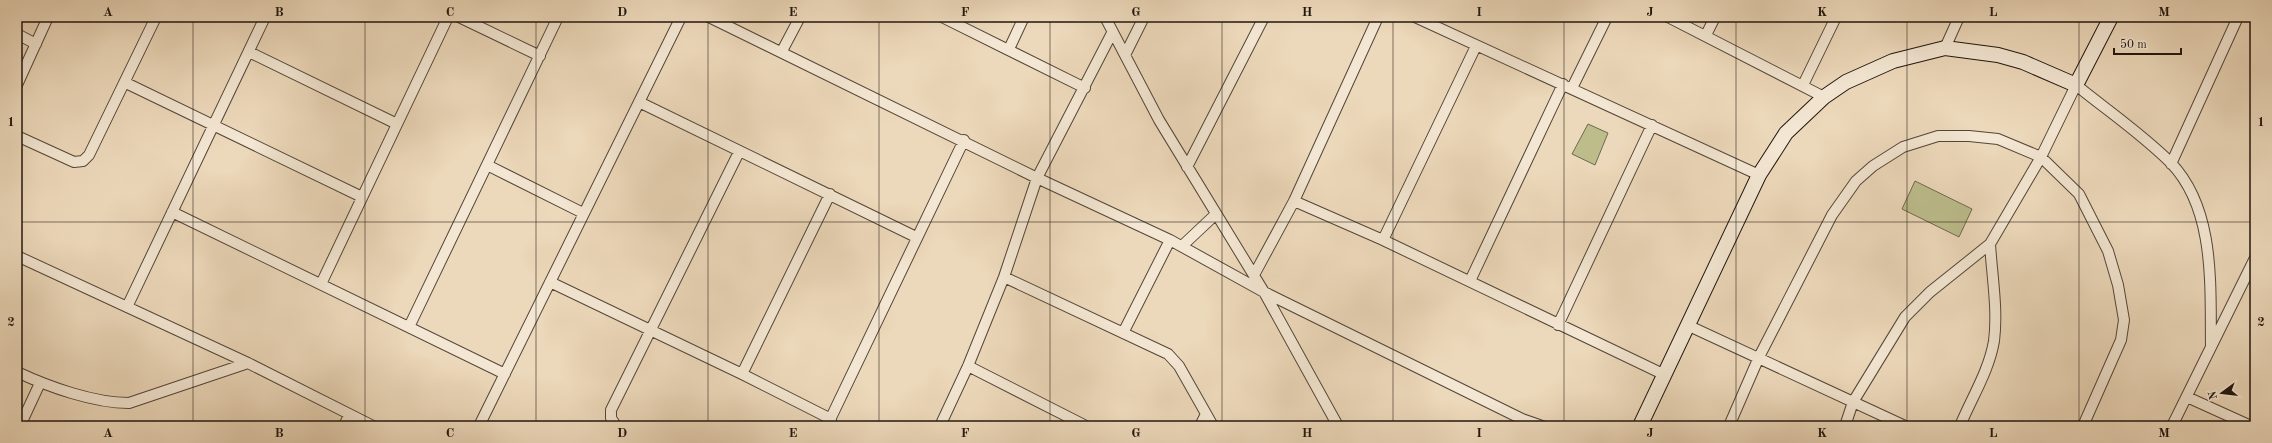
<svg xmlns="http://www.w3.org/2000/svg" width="2272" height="443" font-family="'Old Standard TT',serif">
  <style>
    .green { fill: #bdbd8c; stroke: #6e6a4d }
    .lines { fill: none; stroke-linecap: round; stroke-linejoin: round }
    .street-casing { stroke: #534639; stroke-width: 12 }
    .secondary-casing { stroke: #20160e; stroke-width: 16 }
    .street { stroke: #f3e6d2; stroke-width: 10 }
    .secondary { stroke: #f3e6d2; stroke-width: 14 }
    .grid { fill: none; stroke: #20160e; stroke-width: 1; stroke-opacity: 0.55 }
    .neatline { fill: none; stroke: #20160e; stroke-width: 1.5 }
    .grid-label { font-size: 13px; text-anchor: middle; font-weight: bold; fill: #20160e }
  </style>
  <rect width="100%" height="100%" fill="#ecd8ba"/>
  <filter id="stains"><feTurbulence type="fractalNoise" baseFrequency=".005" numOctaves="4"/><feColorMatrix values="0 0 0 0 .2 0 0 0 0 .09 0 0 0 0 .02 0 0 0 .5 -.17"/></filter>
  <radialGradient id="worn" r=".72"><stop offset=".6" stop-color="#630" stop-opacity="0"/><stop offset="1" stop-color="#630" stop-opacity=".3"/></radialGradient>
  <path class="green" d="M1588,124L1608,133L1595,165L1572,154Z
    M1915,181L1972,209L1959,237L1902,209Z"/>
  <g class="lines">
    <defs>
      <path id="street" d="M459,17L540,56
        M709,17L1037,178L1170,240L1264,292L1522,419L1542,426
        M942,17L1085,88
        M1105,17L1159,120L1264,292L1338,426
        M1415,17L1759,175
        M1668,17L1824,97
        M17,34L36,44
        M1706,35L1715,17
        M1945,48L1959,17
        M1009,49L1024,17
        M782,51L800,17
        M249,52L397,124
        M1125,55L1144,17
        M126,83L362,197
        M17,85L48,17
        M1803,85L1836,17
        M1572,88L1607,17
        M639,102L916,237
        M17,136L74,162L83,161L89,155L156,17
        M2171,164L2238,17
        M487,165L583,213
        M1187,167L1264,17
        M1294,201L1383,240L1665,375
        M172,212L505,374
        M1383,240L1476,46
        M1182,246L1216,214
        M17,256L248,363L373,426
        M1254,275L1294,201L1378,17
        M1004,277L1168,354L1179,366L1213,426
        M1470,281L1563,84
        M550,282L742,374L831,419
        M321,284L448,17
        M127,307L265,17
        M1558,325L1652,125
        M1687,325L1905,426
        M409,327L558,17
        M1123,333L1170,240
        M968,366L1086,426
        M17,372C49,387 94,403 129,403L248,363
        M742,374L830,194
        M2187,397L2251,426
        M20,426L40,383
        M344,426L349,415
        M479,426L681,17
        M616,426L611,418V410L739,152
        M827,426L964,140
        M940,426L968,366L1004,277L1037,178L1112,33
        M1200,426L1206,414
        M1729,426L1759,357L1832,215L1856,181L1873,166L1903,147L1938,136H1969L1998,139L2041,157L2079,194L2108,251L2118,285L2124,320L2121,340L2083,426
        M1845,426L1853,402L1905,317L1930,292L1990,244L2041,157L2076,85C2108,111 2142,134 2171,163C2216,210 2210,287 2211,347
        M1960,426C1971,399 1989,371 1994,341C1998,310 1992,276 1990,244
        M2172,426L2255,258"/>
      <path id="secondary" d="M1640,426L1759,175L1786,133L1824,97L1846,82L1893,61L1945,48L1998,55L2023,62L2076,85L2111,17"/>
    </defs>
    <use href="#street" class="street-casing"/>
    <use href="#secondary" class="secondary-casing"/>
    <use href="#street" class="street"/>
    <use href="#secondary" class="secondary"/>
  </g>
  <path class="grid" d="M193,17V426M365,17V426M536,17V426M708,17V426M879,17V426M1050,17V426M1222,17V426M1393,17V426M1564,17V426M1736,17V426M1907,17V426M2079,17V426M17,222H2255"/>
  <rect width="2272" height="443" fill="none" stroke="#ecd8ba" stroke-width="44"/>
  <g transform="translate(2222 393) rotate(255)" stroke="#f3e6d2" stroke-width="3" paint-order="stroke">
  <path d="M0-3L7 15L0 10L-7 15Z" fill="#20160e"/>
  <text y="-6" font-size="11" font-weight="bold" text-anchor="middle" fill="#20160e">N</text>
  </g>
  <path d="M2114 48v6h67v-6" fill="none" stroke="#20160e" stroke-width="2"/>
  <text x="2120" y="48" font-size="12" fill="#20160e" stroke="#f3e6d2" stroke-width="3" paint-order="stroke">50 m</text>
  <rect x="22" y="22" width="2228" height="399" class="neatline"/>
  <g class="grid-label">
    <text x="108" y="16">A</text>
    <text x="279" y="16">B</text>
    <text x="450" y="16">C</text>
    <text x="622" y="16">D</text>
    <text x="793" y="16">E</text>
    <text x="965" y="16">F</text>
    <text x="1136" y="16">G</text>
    <text x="1307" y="16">H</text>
    <text x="1479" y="16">I</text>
    <text x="1650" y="16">J</text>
    <text x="1822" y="16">K</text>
    <text x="1993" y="16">L</text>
    <text x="2164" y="16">M</text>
    <text x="11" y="126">1</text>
    <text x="2261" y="126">1</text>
    <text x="11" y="326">2</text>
    <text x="2261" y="326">2</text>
    <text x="108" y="437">A</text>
    <text x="279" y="437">B</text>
    <text x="450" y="437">C</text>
    <text x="622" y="437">D</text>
    <text x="793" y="437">E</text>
    <text x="965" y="437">F</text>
    <text x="1136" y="437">G</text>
    <text x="1307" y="437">H</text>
    <text x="1479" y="437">I</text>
    <text x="1650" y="437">J</text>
    <text x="1822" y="437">K</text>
    <text x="1993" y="437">L</text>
    <text x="2164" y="437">M</text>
  </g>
  <rect width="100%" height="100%" filter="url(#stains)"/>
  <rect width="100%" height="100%" fill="url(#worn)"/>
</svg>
